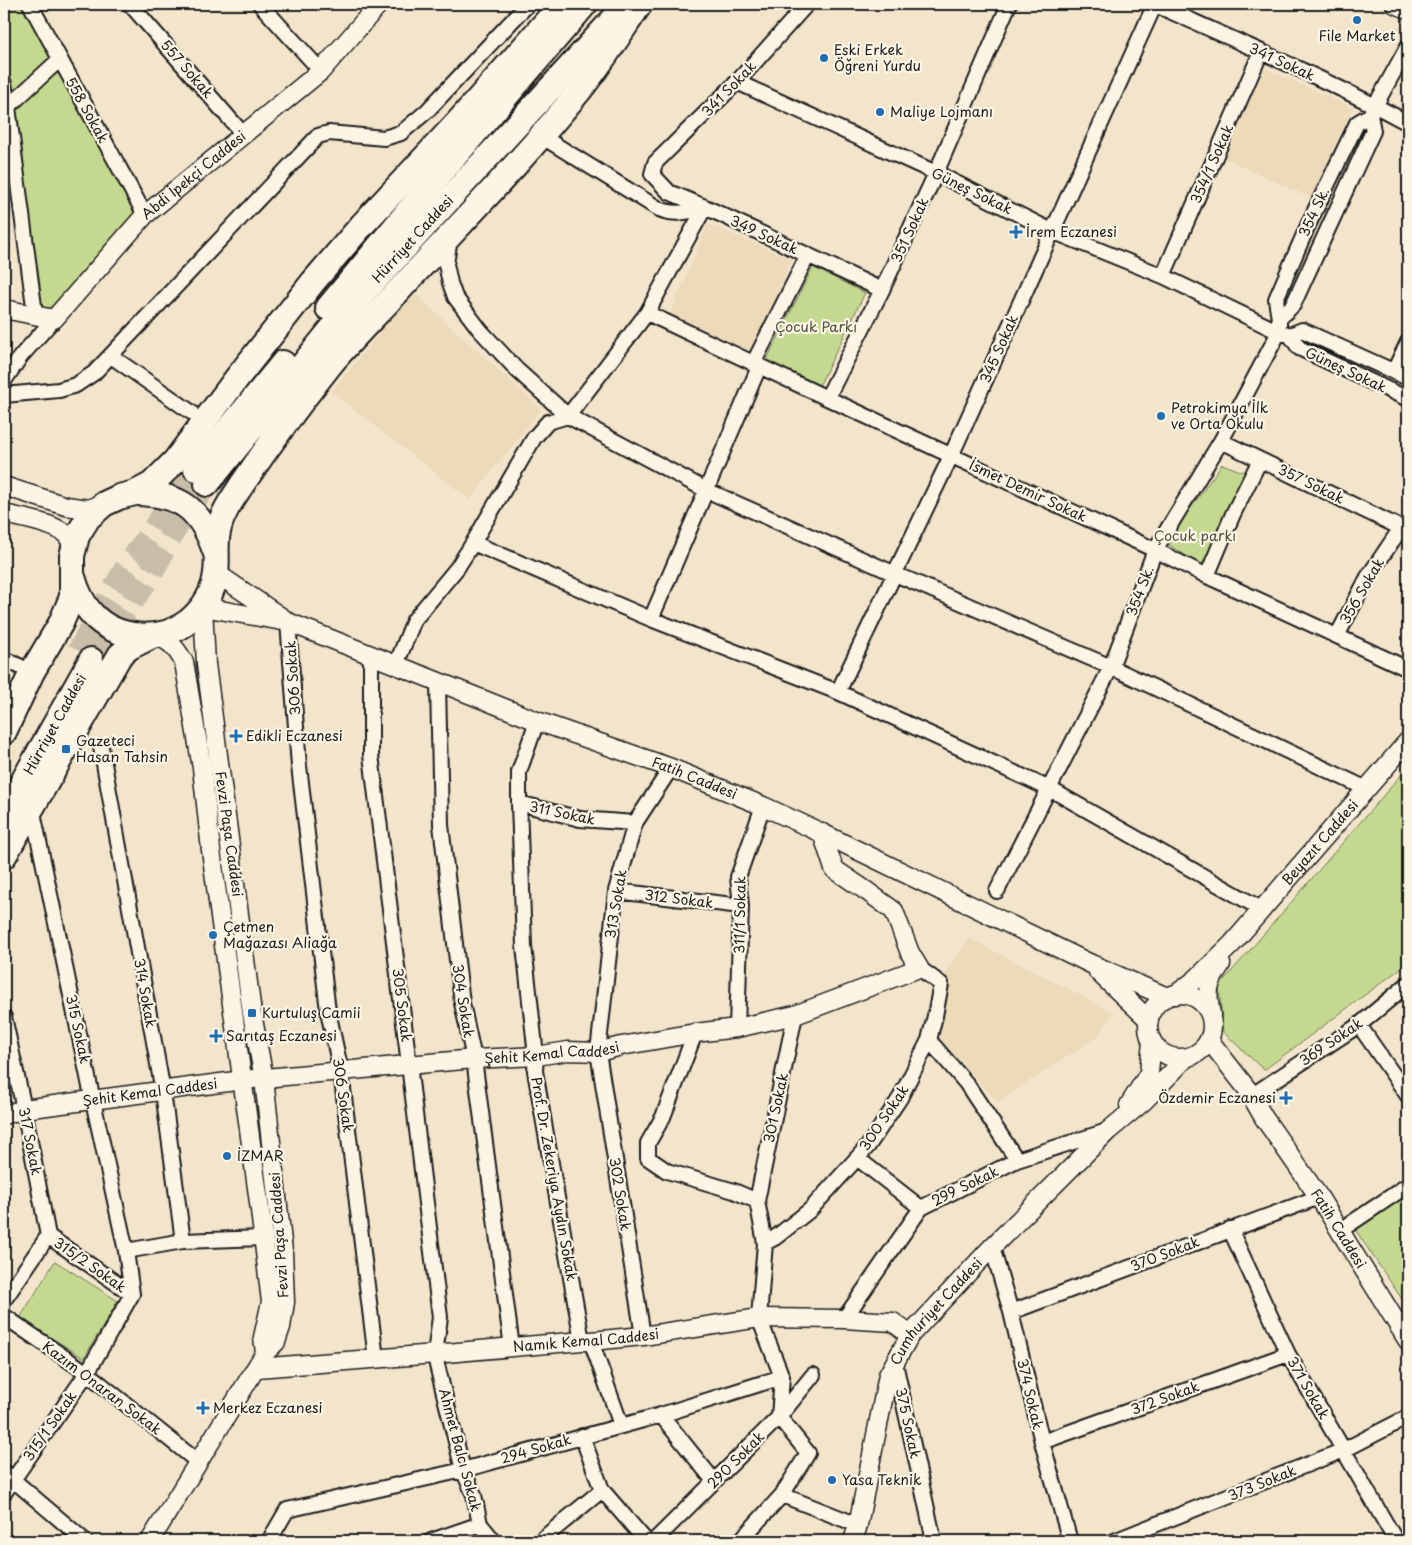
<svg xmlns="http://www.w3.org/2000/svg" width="1412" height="1545" font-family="'Playpen Sans',sans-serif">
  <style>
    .built { fill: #ecdaba }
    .green { fill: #c4d98f; stroke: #707a56 }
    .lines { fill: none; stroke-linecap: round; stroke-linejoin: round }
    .trunk-tunnel { stroke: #c8bda9; stroke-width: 24; stroke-dasharray: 24 12; stroke-linecap: butt }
    .minor-casing { stroke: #1c1c1c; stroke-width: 18 }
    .tertiary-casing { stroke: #1c1c1c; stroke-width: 21 }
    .trunk-casing { stroke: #1c1c1c; stroke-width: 28 }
    .minor { stroke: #fcf5e5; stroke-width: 14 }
    .tertiary { stroke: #fcf5e5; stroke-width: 18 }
    .trunk { stroke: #fcf5e5; stroke-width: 24 }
    .poi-dot { fill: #1f6fb2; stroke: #fcf5e5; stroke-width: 2 }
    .labels { text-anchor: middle; stroke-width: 4.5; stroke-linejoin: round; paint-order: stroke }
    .poi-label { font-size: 14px; fill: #1c1c1c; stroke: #fcf5e5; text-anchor: start }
    .street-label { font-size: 14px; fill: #1c1c1c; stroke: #fcf5e5 }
    .park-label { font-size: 14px; fill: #4e553e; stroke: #fcf5e5 }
  </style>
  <rect width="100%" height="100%" fill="#f3e5cc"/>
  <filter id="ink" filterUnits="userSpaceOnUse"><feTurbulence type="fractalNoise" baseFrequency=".02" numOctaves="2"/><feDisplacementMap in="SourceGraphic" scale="10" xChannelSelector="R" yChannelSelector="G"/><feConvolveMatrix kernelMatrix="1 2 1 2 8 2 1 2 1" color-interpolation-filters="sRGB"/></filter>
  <g filter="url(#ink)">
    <path class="built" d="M1265,68L1353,108L1311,198L1224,158Z
      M708,224L792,259L751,356L667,321Z
      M413,292L541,409L470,500L331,392Z
      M969,938L1113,1012L1097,1037L998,1102L939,1039L946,972Z"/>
    <path class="green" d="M4,4H30L145,215L54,319L35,314L4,83Z
      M813,267L865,293L819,386L766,361Z
      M1222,464L1246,473L1202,566L1166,543Z
      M1408,767V963L1264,1070L1223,1032L1219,986Z
      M1408,1192V1308L1354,1228Z
      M55,1261L118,1301L84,1358L20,1318Z"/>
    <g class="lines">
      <path class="trunk-tunnel" d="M79,651L127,567L196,469
        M91,660L150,575L177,525L207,484"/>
      <defs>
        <path id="minor" d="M30,4L145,215
          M130,4L243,134
          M260,4L321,71
          M807,4L737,82L655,163L652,174L669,192L705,207L882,290
          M1154,4C1239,42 1326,79 1408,123
          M737,82L936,173L1052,231L1163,276L1279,332L1290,335L1299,348L1408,399
          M4,83L8,107L35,314
          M5,112L8,107L60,59
          M541,136L659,209C677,216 686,212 705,207
          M450,238L446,264L450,283L455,297L480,330L517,370L568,416L706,490L893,573L1111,667L1367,789
          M1163,276L1261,52
          M647,313L827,398L1155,550L1207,576L1408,669
          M1279,319L1293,305L1373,131L1370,115
          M1290,335L1302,330L1408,378
          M111,356L191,412
          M753,364L808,255
          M1394,371L1408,342
          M4,381L21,356L54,319
          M4,395L59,390L76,385L94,373L318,136L329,133L384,138L401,133L427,111L528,4
          M827,398L882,290L936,173L1009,4
          M1221,441L1401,528
          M473,543L651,619L838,692L1050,789L1263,910
          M1207,576L1233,514L1260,460
          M651,619L759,367
          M288,622L299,766L328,1011L341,1072L376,1359
          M1337,636L1368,577L1401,528L1408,529
          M371,655V755L440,1317L435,1354L437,1365L463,1470L474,1495L480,1524L494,1541
          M4,659L32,672
          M396,665L414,620L457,568L473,543L534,438L548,422L568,416L647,313L705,207
          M438,683L441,825L462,1003L474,1059L512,1348
          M838,692L951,456L1155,4
          M537,721L519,772V803L524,946L536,1056L535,1071L582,1341
          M101,747L163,1092L183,1241
          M519,803L580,819L635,823
          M32,808L93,1101L126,1251L132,1294
          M616,891L741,906
          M997,891L1111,667L1155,550L1221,441L1279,332V319L1276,299L1309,223L1357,123L1370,115L1408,46
          M4,1017L24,1109L48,1236
          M1359,1025L1408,1096
          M737,1028L741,906L738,877L763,806
          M695,1033L663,1117L648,1143V1158L667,1171L734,1191L757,1201L765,1243L759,1318L782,1377L779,1417L808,1453L782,1495L740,1541
          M929,1040L966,1083L1017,1160
          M1251,1096L1359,1025L1408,984
          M857,1158L921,1208
          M757,1201L795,1015
          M1230,1229L1288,1354L1396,1541
          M1341,1230L1408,1185
          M48,1236L132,1294
          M765,1243L776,1237L810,1210L868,1146L900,1098L929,1040L935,1016L941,984L919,968
          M992,1247L1011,1312L1042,1442L1070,1541
          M126,1251L183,1241L263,1238
          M4,1300L48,1236
          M1011,1312L1319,1197
          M4,1316L87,1373L198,1462
          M844,1319L921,1208L1017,1160L1107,1131
          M643,1336L598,1052L616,891L635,823L671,768
          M591,1341L621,1425
          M895,1363L934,1541
          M661,1415L714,1481
          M582,1436L602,1490L646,1541
          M1042,1442L1288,1354
          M4,1472L85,1541
          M4,1493L87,1373L132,1294
          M782,1495L858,1525
          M269,1541L287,1510L463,1470L661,1415L782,1377
          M431,1541L480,1524
          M540,1541L602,1490
          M654,1541L779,1417L813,1375
          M1114,1541L1344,1450L1408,1417"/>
        <g id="tertiary">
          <path d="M1395,4L1408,9"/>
          <path id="s1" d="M4,309L54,319L145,215L321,71L379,4"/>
          <path d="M4,486L66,506L88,509L103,504"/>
          <path d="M4,514C20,518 63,524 70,540C72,544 72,551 72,556"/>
          <path d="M216,573L284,619"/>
          <path d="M152,636C169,638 176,648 184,662L202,768L211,850L260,1210L271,1302L263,1337L265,1353"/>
          <path d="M1098,972L1149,1020"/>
          <circle cx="1180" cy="1026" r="32"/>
          <path id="s2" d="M1175,995L1195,980L1232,944L1408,741"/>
          <path d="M1211,1014C1206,991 1208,984 1221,964"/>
          <path id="s3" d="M1209,1040L1248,1090L1264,1118L1319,1197L1408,1341"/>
          <path d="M1129,1105L1149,1073L1152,1041"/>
          <path id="s4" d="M4,1115L24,1109L243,1080L474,1059L536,1056L568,1051L598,1052L621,1046L695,1033L737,1028L795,1015L919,968L910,953L894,911L868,892L834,869L822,833"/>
          <path id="s5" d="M257,1368L435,1354L582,1341H591L643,1336L759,1318L844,1319L893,1322L910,1335"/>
          <path id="s6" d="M150,1541L265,1353L276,1342L281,1327L285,1302L283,1251L264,1079L252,1013L206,664L203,607L288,622L537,721L671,768L763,806L822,833L1089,963L1167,997"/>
          <path id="s7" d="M853,1541L858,1525L888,1375L910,1335L992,1247L1108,1131L1144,1101L1186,1058"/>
        </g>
        <g id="trunk">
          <path d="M328,308L420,197L585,4"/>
          <path d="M196,469L283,363"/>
          <path id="s8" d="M207,484L338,321L619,13"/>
          <path d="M135,493C180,494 200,508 215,551"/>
          <path d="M73,577C77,591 82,603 92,614C116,640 161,643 189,621C203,609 214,592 216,573C218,559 215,546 218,532C221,515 231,501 241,486C268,446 298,405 329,366C351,339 377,314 401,288C461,223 523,160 579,91C601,64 620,33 640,4"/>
          <path d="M4,732L32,672L61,623L72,597V556L77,536L88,518L104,504L119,497L135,493L152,484L175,461L237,378L313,282L362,225L459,121L562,4"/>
          <path id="s9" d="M4,815L91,660"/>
          <path d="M4,856L120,655L130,647L152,636"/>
        </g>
      </defs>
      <use href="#minor" class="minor-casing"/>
      <use href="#tertiary" class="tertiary-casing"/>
      <use href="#trunk" class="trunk-casing"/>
      <use href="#minor" class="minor"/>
      <use href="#tertiary" class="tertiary"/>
      <use href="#trunk" class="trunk"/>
    </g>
  </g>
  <g class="poi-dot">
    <circle cx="1357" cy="20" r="5"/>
    <circle cx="824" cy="58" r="5"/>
    <circle cx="880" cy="112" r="5"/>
    <path d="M1013.5 224.5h5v5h5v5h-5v5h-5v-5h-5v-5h5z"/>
    <circle cx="1161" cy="416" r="5"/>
    <path d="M233.5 728.5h5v5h5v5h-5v5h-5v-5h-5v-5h5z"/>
    <rect x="61" y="744" width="10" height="10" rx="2.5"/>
    <circle cx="213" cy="935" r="5"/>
    <rect x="247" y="1008" width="10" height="10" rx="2.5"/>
    <path d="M213.5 1028.5h5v5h5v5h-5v5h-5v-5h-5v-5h5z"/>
    <path d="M1283.5 1090.5h5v5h5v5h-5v5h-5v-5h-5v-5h5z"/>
    <circle cx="227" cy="1156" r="5"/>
    <path d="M200.5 1400.5h5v5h5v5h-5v5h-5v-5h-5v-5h5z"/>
    <circle cx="832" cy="1480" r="5"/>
  </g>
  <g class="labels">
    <g class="poi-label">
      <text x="1357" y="41" text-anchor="middle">File Market</text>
      <text x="834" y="55">Eski Erkek<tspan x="834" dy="16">Öğreni Yurdu</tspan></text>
      <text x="890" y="117">Maliye Lojmanı</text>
      <text x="1026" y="237">İrem Eczanesi</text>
      <text x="1171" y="413">Petrokimya İlk<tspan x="1171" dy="16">ve Orta Okulu</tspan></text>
      <text x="246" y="741">Edikli Eczanesi</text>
      <text x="76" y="746">Gazeteci<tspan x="76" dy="16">Hasan Tahsin</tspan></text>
      <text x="223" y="932">Çetmen<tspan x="223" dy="16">Mağazası Aliağa</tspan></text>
      <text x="262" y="1018">Kurtuluş Camii</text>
      <text x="226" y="1041">Sarıtaş Eczanesi</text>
      <text x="1276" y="1103" text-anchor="end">Özdemir Eczanesi</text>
      <text x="237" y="1161">İZMAR</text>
      <text x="213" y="1413">Merkez Eczanesi</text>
      <text x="842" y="1485">Yasa Teknik</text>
    </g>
    <g class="street-label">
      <text transform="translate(1282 62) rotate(25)" y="5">341 Sokak</text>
      <text transform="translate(187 69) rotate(49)" y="5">557 Sokak</text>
      <text transform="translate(729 89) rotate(-46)" y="5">341 Sokak</text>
      <text transform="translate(87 110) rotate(61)" y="5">558 Sokak</text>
      <text transform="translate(1212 164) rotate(-66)" y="5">354/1 Sokak</text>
      <text dy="5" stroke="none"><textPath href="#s1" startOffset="252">Abdi İpekçi Caddesi</textPath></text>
      <text transform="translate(972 191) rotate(26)" y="5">Güneş Sokak</text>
      <text transform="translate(1314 212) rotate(-65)" y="5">354 Sk.</text>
      <text transform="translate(910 230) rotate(-65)" y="5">351 Sokak</text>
      <text transform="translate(764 235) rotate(25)" y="5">349 Sokak</text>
      <text dy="5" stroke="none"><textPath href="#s8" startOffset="320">Hürriyet Caddesi</textPath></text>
      <text transform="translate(999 349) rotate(-66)" y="5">345 Sokak</text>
      <text transform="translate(1346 370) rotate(25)" y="5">Güneş Sokak</text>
      <text transform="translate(1311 484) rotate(26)" y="5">357 Sokak</text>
      <text transform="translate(1028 491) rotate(25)" y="5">İsmet Demir Sokak</text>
      <text transform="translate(1140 591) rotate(-69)" y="5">354 Sk.</text>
      <text transform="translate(1362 591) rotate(-60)" y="5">356 Sokak</text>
      <text transform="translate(293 678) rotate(-94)" y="5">306 Sokak</text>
      <text dy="5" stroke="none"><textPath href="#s9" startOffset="104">Hürriyet Caddesi</textPath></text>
      <text dy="5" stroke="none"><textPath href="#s6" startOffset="1499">Fatih Caddesi</textPath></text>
      <text transform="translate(562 813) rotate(12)" y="5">311 Sokak</text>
      <text transform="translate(229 834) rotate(82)" y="5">Fevzi Paşa Caddesi</text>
      <text dy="5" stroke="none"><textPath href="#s2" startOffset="211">Beyazıt Caddesi</textPath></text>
      <text transform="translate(679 899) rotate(7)" y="5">312 Sokak</text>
      <text transform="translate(616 904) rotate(-80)" y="5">313 Sokak</text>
      <text transform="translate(740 915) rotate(-89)" y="5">311/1 Sokak</text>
      <text transform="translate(145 993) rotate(80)" y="5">314 Sokak</text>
      <text transform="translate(463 1001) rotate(81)" y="5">304 Sokak</text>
      <text transform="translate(402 1005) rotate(83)" y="5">305 Sokak</text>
      <text transform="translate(78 1029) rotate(78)" y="5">315 Sokak</text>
      <text transform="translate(1331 1042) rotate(-34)" y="5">369 Sokak</text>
      <text dy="5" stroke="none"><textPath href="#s4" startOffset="552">Şehit Kemal Caddesi</textPath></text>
      <text dy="5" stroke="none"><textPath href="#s4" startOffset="148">Şehit Kemal Caddesi</textPath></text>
      <text transform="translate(343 1095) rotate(82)" y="5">306 Sokak</text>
      <text transform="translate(776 1108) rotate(-78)" y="5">301 Sokak</text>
      <text transform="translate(884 1118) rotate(-56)" y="5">300 Sokak</text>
      <text transform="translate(30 1141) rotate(79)" y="5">317 Sokak</text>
      <text transform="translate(554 1179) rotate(80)" y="5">Prof. Dr. Zekeriya Aydın Sokak</text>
      <text transform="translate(965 1186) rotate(-26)" y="5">299 Sokak</text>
      <text transform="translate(620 1194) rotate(81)" y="5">302 Sokak</text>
      <text dy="5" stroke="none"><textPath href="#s3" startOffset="229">Fatih Caddesi</textPath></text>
      <text transform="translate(279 1235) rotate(-94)" y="5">Fevzi Paşa Caddesi</text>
      <text transform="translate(1165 1254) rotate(-21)" y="5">370 Sokak</text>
      <text transform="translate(90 1265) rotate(35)" y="5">315/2 Sokak</text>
      <text dy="5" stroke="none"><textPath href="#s7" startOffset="250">Cumhuriyet Caddesi</textPath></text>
      <text dy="5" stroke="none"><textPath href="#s5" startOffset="330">Namık Kemal Caddesi</textPath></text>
      <text transform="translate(102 1388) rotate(37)" y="5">Kazım Onaran Sokak</text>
      <text transform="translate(1308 1388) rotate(60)" y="5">371 Sokak</text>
      <text transform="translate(1030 1394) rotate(77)" y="5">374 Sokak</text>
      <text transform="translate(1165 1398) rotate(-20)" y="5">372 Sokak</text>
      <text transform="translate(908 1423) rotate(78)" y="5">375 Sokak</text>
      <text transform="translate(50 1426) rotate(-55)" y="5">315/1 Sokak</text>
      <text transform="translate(536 1449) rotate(-16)" y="5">294 Sokak</text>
      <text transform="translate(460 1450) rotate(75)" y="5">Ahmet Balcı Sokak</text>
      <text transform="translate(736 1460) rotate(-45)" y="5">290 Sokak</text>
      <text transform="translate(1262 1483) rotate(-22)" y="5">373 Sokak</text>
    </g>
    <g class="park-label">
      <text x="816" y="332">Çocuk Parkı</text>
      <text x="1195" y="541">Çocuk parkı</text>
    </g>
  </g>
  <rect width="1412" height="1545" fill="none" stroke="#fcf5e5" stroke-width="20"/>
  <rect x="10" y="10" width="1392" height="1525" fill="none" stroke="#1c1c1c" stroke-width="2" filter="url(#ink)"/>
</svg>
